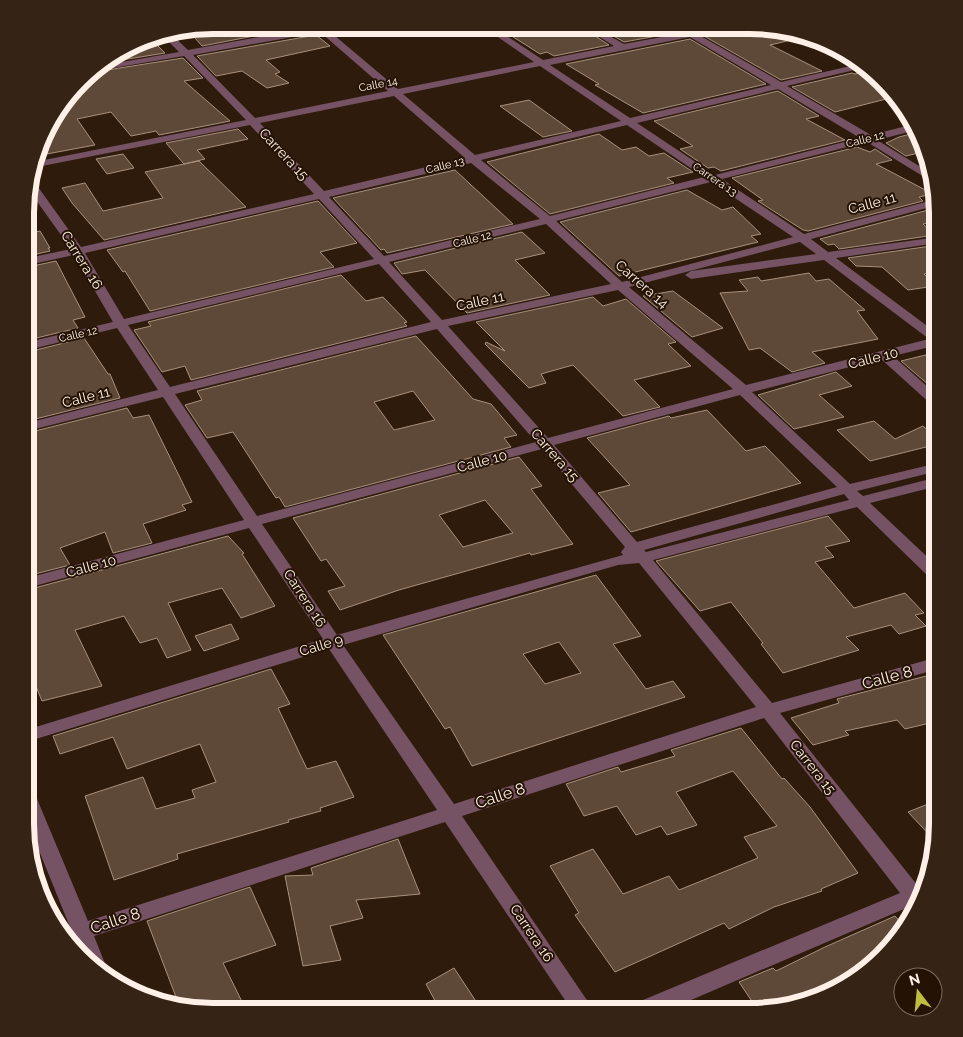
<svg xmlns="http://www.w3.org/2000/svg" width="963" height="1037" font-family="Raleway,sans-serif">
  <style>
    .building { fill: #5e4838; stroke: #a8907d; fill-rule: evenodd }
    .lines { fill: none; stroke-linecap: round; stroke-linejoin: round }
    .minor { fill: #755264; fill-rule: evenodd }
    .labels { text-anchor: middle; stroke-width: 4; stroke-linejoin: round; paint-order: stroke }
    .far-street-label { font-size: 11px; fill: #fef0e6; stroke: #241204 }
    .street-label { font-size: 14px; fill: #fef0e6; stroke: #241204 }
    .near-street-label { font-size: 16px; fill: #fef0e6; stroke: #241204 }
    .rim { fill: none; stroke: #fef0e6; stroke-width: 6 }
  </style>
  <rect width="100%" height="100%" fill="#2e1b0c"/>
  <path class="building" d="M213,25H292L296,28L202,46L187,29Z
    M496,26H580L609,45L554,56L547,52L540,54Z
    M596,26H672L679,32L624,42Z
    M735,26L774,27L804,37L770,45L822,71L781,80L704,36Z
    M316,35L330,46L266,60L280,72L275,74L289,83L267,88L242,71L216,76L197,56Z
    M149,37L165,53L103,63L127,50Z
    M690,39L766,84L643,113L595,85L599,84L566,64Z
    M183,58L203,78L184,81L230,121L159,135L156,131L131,136L111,112L77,119L95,145L36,156L50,119L88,73Z
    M867,71L894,97L835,112L792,87L852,73L855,74Z
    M778,91L819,116L806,119L845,140L721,171L714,167L708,168L680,149L693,146L654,121Z
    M529,100L572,131L543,137L500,106Z
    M238,129L248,139L197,150L205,159L184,164L166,143Z
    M918,132L927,151L906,156L886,143L899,137Z
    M599,134L622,150L636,147L649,156L664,153L693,172L667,178L674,183L550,214L487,162Z
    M857,147L870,152L875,149L892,160L876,164L933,194L919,197L923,201L808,231L803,230L758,201L763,200L732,178Z
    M123,154L134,168L107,174L96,159Z
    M199,161L246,207L104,240L72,203L62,188L85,183L103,211L163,198L145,172Z
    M455,170L513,224L387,253L384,249L381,250L333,198Z
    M687,190L722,210L733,207L761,234L751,236L758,242L619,276L560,222Z
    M318,201L357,243L320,252L334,267L150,311L125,271L123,272L107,250Z
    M932,209L936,212L928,214L938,221L923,224L935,235L839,249L834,244L828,245L820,239Z
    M40,231L50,248H48L50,251L28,256V234Z
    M522,232L545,253L515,260L550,295L467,313L425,270L402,274L394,263Z
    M938,245V272L924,274L935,286L908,290L882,267L856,266L848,258Z
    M56,261L85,317L73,320L78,328L28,340V267Z
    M809,273L816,281L829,279L865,310L857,311L878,339L812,352L825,363L792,372L760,348L749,350L720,293L748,291L739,280L758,277L761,281Z
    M341,275L366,301L383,297L407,322L404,323L407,326L191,380L185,366L162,372L134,330L151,326L148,322Z
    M673,291L723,328L692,337L643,296Z
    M593,297L603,306L626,299L676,342L668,344L691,366L634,380L660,407L623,416L573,365L541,374L546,383L529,388L485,344L486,342L505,351L476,322Z
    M416,336L473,399L491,404L517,435L504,438L511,447L285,507L279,497L276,498L233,432L207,438L185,405L202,400L197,391ZM413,391L435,420L394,430L374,402Z
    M84,338L108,374H110L120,398L27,421L28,352Z
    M938,352V393L901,361Z
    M836,372L852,386L819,395L844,417L794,429L758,395Z
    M127,408L133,418L149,415L192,502L182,505L186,510L143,524L152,543L113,553L105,532L60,548L70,565L27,576V433Z
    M707,410L746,451L765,446L801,483L631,532L598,493L630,485L587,438L669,416L671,418Z
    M874,421L895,439L923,426L938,439V444L870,461L837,430Z
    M519,457L542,486L531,489L573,544L531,555L530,553L399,590L340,610L328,591L345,586L326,559L321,561L293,518ZM485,500L513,533L463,547L439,515Z
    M828,516L850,541L825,547L834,557L815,562L854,608L905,593L924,613L915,615L926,626L899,634L891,625L846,637L859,650L783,673L761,644L763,643L731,602L700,611L656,561Z
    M228,536L244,553L242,554L275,606L241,618L222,588L168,603L191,650L167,658L157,638L140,643L124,616L75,630L102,686L42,701L26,662L27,590Z
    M596,575L641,636L613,644L646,689L673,681L685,697L472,766L450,727L445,729L383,635ZM559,642L581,673L545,684L523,654Z
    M231,624L239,639L204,651L195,636Z
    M271,669L290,704L278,708L307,769L336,761L354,797L320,808L321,811L288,820L289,822L177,854L178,859L114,880L85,796L143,777L156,809L195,798L192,790L216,782L200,744L127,769L113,737L60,754L53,736Z
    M938,673V721L905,729L897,720L845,731L849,735L813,745L791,718L839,703L837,699Z
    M741,728L782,779L784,778L810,807L858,873L821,889L822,891L774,907L729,929L724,923L615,972L575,915L579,913L550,866L593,849L623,894L669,876L679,890L758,858L744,837L777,826L733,771L676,792L697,825L667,835L661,826L636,835L617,806L584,816L566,784L618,767L621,772L675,756L671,750Z
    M938,800V836L936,842L908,812Z
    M398,839L420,894L356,900L363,918L330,926L341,960L303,966L285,876L313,875L311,868Z
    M250,887L276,945L223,963L247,1012H201L179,1005L147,921Z
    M895,916L905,927L855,980L811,1002L759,1012L739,982L773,968L776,971L825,947Z
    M454,968L483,1012H441L426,984Z"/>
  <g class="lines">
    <path class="minor" d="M313,25H346L328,30L398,89L534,62L482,26H492L543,60L614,46L582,26H592L624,44L683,33L674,26H685L692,31L714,26H733L699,35L781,82L859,64L863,68L787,86L871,135L914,124L917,130L877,140L932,174L934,183L867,142L722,179L804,234L937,199L938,205L811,239L828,252L938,237V243L836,258L938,334V345L893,356L938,396V407L933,406L881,359L752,392L850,484L938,463V471L857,491L863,496L938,477V486L870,503L938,567V581L932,580L857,507L653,560L772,703L938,657V669L780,713L906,871L918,886H923L916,907L911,906L663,1012H629L631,1005L900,893L764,718L462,816L595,1012H573L445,822L94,936L106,966L103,972L79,949L76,942L72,943L59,931L70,927L25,816L26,787L33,789L35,794L88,921L437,810L329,649L26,742V730L323,639L249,528L27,588V578L244,520L163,397L27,431V423L158,390L117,328L28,350V342L113,322L74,255L28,265V258L71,249L28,189L29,179L33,180L81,247L314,194L250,125L32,168L34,162L246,120L184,56L89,72L99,66L179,52L161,34L169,32L188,50L314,27ZM320,32L388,91L255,118L193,55ZM690,37L771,85L630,118L550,65ZM540,66L621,121L475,155L403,94ZM778,89L860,138L715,175L637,123ZM394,96L465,158L324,191L260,123ZM627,125L704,177L550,216L481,160ZM471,163L540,219L384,256L329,197ZM711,182L793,237L622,282L556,221ZM319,199L374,259L124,319L85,253ZM546,224L611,284L442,320L389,262ZM800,242L816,254L691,271L685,275L691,279L824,260L929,339L746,385L629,287ZM379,264L431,322L170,387L128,325ZM618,290L733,389L548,438L448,326ZM437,329L536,442L257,516L175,394ZM740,395L837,487L637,542L554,445ZM542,449L625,547L621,552L623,555L337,635L262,524ZM844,494L849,500L646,552L644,550ZM639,563L756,707L454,804L343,645L618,565Z"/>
  </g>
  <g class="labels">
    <g class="far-street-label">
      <text transform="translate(378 84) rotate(-11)" y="4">Calle 14</text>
      <text transform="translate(865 139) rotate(-14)" y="4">Calle 12</text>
      <text transform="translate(445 165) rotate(-14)" y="4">Calle 13</text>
      <text transform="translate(715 179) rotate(34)" y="4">Carrera 13</text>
      <text transform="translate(472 239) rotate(-14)" y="4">Calle 12</text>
      <text transform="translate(78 334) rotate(-13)" y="4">Calle 12</text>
    </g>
    <g class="street-label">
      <text transform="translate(284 154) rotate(47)" y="5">Carrera 15</text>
      <text transform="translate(872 203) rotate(-15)" y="5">Calle 11</text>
      <text transform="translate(82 260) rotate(58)" y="5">Carrera 16</text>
      <text transform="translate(642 284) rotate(41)" y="5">Carrera 14</text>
      <text transform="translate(480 301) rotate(-12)" y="5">Calle 11</text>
      <text transform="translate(873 358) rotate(-14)" y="5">Calle 10</text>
      <text transform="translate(86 397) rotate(-14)" y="5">Calle 11</text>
      <text transform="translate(555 455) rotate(49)" y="5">Carrera 15</text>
      <text transform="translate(482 461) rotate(-15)" y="5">Calle 10</text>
      <text transform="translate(91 566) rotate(-15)" y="5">Calle 10</text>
      <text transform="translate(305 598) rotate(57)" y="5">Carrera 16</text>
      <text transform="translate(321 645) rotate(-17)" y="5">Calle 9</text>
      <text transform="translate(813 767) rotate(52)" y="5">Carrera 15</text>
      <text transform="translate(532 933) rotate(56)" y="5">Carrera 16</text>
    </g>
    <g class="near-street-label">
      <text transform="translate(887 677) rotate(-15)" y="6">Calle 8</text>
      <text transform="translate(500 795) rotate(-18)" y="6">Calle 8</text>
      <text transform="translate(115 920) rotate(-18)" y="6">Calle 8</text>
    </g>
  </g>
  <path d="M0 0H963V1037H0ZM213 34H750A179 179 0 0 1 929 213V824A179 179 0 0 1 750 1003H213A179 179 0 0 1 34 824V213A179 179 0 0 1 213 34Z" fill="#352416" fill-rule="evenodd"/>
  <path class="rim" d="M213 34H750A179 179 0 0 1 929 213V824A179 179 0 0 1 750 1003H213A179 179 0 0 1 34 824V213A179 179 0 0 1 213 34Z"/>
  <g transform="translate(918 992) rotate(344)"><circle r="24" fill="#241204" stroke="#7b6b5e"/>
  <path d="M0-4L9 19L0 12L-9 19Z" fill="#c0be41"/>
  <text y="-8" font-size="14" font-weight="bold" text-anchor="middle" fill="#fef0e6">N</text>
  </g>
</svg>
